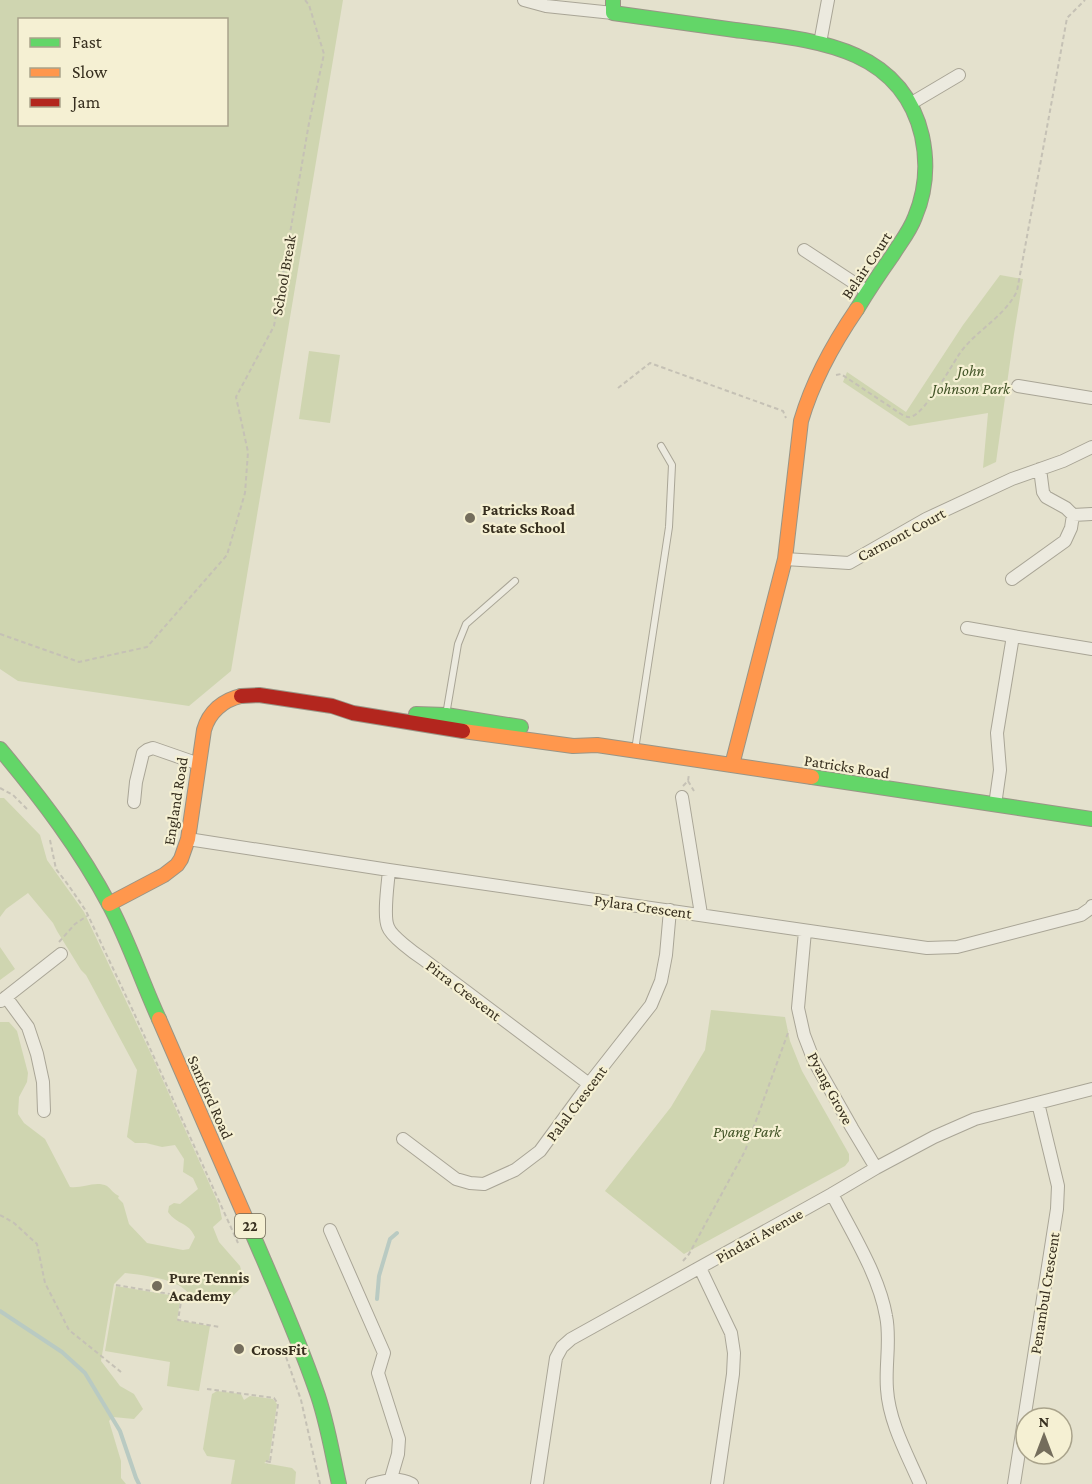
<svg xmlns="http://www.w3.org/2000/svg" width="1092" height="1484" font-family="'Crimson Pro',serif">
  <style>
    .green { fill: #cfd5b0; fill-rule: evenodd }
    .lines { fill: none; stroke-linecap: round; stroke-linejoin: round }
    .stream { stroke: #b9cac2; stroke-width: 4 }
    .lane-casing { stroke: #a9a596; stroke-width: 8 }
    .street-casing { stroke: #a9a596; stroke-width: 14 }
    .fast-casing { stroke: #999586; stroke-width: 16 }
    .slow-casing { stroke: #999586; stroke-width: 16 }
    .jam-casing { stroke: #999586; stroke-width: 16 }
    .path { stroke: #c5c1b5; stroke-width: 2; stroke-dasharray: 4.5 3; stroke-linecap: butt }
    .lane { stroke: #eceadf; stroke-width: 6 }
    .street { stroke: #eceadf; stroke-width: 12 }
    .fast { stroke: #63d668; stroke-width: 14 }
    .slow { stroke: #ff974d; stroke-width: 14 }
    .jam { stroke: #b3261e; stroke-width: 14 }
    .poi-dot { fill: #746d5c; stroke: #f5f0d3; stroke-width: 2 }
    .labels { text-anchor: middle; stroke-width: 4.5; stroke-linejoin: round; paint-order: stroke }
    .shield { fill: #f5f0d3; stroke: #706955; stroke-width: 1.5 }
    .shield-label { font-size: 15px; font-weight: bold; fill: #372f1f }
    .street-label { font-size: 16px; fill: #372f1f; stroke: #f5f0d3 }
    .park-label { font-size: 16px; font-style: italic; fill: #415326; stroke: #f5f0d3 }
    .poi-label { font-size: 16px; font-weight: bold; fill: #372f1f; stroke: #f5f0d3; text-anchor: start }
  </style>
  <rect width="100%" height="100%" fill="#e4e1cd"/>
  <path class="green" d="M0,0H343L231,671L189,706L18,681L0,669ZM20,20H226V124H20Z
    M1000,275L1023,279L1014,334L996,462L983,468L988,413L909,426L843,382L847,372L906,412L963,325Z
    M309,351L340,355L330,423L299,419Z
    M0,798H4L40,835L47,860L84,912L151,1054L219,1205L222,1219L213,1227L219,1242L240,1266L245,1283C230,1301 220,1309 196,1298C189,1295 184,1287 176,1284C160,1277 142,1275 125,1273L114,1284L101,1361L120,1386L134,1394L143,1409L134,1419L113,1417L109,1421L121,1461V1478L126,1484H0V1022H9L17,1031L28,1073L27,1082L19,1097L18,1114L24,1123L45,1139L70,1187C82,1189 95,1180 107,1186C111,1189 114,1194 119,1196L118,1198L123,1203L129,1224L147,1243L183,1250L189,1249L195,1237C189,1222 177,1225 168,1212L169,1206L174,1203L180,1204L198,1189L193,1178L183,1172L184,1159L175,1145L162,1147L146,1143H135L127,1137L137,1070L86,975L81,970L57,931L53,923L28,893L6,909L0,917Z
    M0,947L15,969L0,980Z
    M711,1010L785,1017L790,1041L802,1071L849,1154V1161L845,1166L684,1254L605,1191L671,1107L705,1050Z
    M116,1286L181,1297L177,1320L210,1326L199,1391L167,1386L170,1362L105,1351Z
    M217,1391L241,1394L244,1400L250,1396L273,1399L277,1404L269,1460L264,1463L292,1468L296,1472L295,1484H231L235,1460L207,1456L203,1449L212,1394Z"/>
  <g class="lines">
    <path class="stream" d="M377,1299L379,1276L390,1239L397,1233
      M0,1311L62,1352L85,1373L120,1431L136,1478L139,1484"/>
    <defs>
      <path id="lane" d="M446,715L458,644L466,624L515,581
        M635,750L669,527L672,465L661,446"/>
      <path id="street" d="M524,0L546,6L613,13
        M820,43L828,0
        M910,104L959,75
        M804,250L868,292
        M1018,386L1092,398
        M1040,469L1043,492L1046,497L1066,508L1073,515
        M785,559L849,563L926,519L1012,479L1063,461L1092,447
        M1012,579L1065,541L1071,528L1073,515L1092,514
        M967,628L1013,636
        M682,797L701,914
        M134,802L136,782L143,753L147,750L153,748L199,764
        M995,805L1000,770L997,733L1013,636L1092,649
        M188,839L389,870L927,948L957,947L1081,915L1091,908L1092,906
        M389,870C388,883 383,916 388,927C391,936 414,953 423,959L589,1084
        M805,931L798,1008L804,1035L814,1061L852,1128L876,1168
        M6,997L28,1027L37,1054L43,1082L44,1111
        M1,1001L61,954
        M403,1139L456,1179L470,1183L484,1184L515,1170L540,1151L589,1084L651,1005L661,981L666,955L670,910
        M832,1194C851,1231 879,1275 886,1316C891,1339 885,1365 887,1389C889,1422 907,1454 920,1484
        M330,1230L384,1353L378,1373L399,1439L398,1454L391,1478
        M700,1268L731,1333L734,1353L733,1374L717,1484
        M372,1484C387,1480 398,1477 412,1484
        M537,1484L556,1358L562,1347L571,1339L832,1194L876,1168L934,1137L975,1119L1092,1089
        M1014,1484L1057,1209L1058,1186L1038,1103"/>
      <path id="fast" d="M613,0V13C654,19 694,24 735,30C811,40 901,45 922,136C928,164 926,191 915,217C910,231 900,243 892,256C880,273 868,291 857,309
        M416,714L446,715L521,727
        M0,749C41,798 80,849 110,906C129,942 142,982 159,1019
        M812,777L1092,819
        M250,1228C273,1282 297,1335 316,1390C327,1420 332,1453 339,1484"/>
      <path id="slow" d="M463,731L573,746L597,745L812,777
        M732,765L785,559L801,421C813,380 833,344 857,309
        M109,904L164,875L177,865L181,859L188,839L204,730C209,712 223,700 241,696
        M159,1019L250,1228"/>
      <path id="jam" d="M241,696L259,695L332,706L353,713L463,731"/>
    </defs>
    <use href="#lane" class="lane-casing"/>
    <use href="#street" class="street-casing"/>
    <use href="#fast" class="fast-casing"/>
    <use href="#slow" class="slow-casing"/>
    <use href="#jam" class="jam-casing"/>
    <path class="path" d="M836,375L841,374L904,416C908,417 909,418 913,416C925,411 950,369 958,356C974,331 1004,318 1017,291L1067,18L1085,0
      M618,388L650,363L783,411L786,418
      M0,634L79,662L147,647L227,555L245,493L248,452L236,397L274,326L309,123L324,54L309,5L305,0
      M688,781L694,791
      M683,786L688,781L689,774
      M0,788L13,795L27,809
      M50,840L56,869L69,886L86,911L134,1013L238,1243
      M59,942L75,924L87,916
      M0,1215L14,1223L37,1244L45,1283L69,1330L121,1372
      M683,1261L689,1254L745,1151L789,1030
      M116,1285L182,1296L178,1320L220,1327
      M286,1357L301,1400L320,1484
      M207,1389L274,1398L278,1404L270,1462
      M266,1461L270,1462L267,1464"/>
    <use href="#lane" class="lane"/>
    <use href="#street" class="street"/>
    <use href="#fast" class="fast"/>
    <use href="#slow" class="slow"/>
    <use href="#jam" class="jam"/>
  </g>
  <g class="poi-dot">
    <circle cx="470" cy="518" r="6"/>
    <circle cx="157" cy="1286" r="6"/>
    <circle cx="239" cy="1349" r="6"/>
  </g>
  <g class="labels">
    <rect class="shield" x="235" y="1214" width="30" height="24" rx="4.5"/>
    <g class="shield-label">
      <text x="250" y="1231">22</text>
    </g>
    <g class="street-label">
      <text transform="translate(866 265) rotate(-56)" y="6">Belair Court</text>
      <text transform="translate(283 275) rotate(-80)" y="6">School Break</text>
      <text transform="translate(901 534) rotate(-28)" y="6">Carmont Court</text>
      <text transform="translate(847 766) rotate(9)" y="6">Patricks Road</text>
      <text transform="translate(175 801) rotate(-81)" y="6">England Road</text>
      <text transform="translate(643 906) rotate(8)" y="6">Pylara Crescent</text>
      <text transform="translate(464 990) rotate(37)" y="6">Pirra Crescent</text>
      <text transform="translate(831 1088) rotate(62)" y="6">Pyang Grove</text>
      <text transform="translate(211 1097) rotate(66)" y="6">Samford Road</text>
      <text transform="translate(576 1103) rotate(-53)" y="6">Palal Crescent</text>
      <text transform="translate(759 1235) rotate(-29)" y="6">Pindari Avenue</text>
      <text transform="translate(1044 1293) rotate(-81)" y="6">Penambul Crescent</text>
    </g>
    <g class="park-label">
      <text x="971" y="376">John<tspan x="971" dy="18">Johnson Park</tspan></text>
      <text x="747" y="1137">Pyang Park</text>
    </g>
    <g class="poi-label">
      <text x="482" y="515">Patricks Road<tspan x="482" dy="18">State School</tspan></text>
      <text x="169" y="1283">Pure Tennis<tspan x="169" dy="18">Academy</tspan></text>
      <text x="251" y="1355">CrossFit</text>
    </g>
  </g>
  <rect x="18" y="18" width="210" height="108" fill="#f5f0d3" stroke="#a9a38b" stroke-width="1.5"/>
  <rect x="30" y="38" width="30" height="9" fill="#63d668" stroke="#a9a38b" stroke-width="1.5"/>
  <text x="72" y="48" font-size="18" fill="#372f1f">Fast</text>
  <rect x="30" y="68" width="30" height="9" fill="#ff974d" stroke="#a9a38b" stroke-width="1.5"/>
  <text x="72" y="78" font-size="18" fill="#372f1f">Slow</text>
  <rect x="30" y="98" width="30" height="9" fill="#b3261e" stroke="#a9a38b" stroke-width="1.5"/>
  <text x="72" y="108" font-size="18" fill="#372f1f">Jam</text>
  <g transform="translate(1044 1436)"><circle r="28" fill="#f5f0d3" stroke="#a9a38b" stroke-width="1.5"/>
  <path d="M0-4.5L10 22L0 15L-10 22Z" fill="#746d5c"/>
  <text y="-9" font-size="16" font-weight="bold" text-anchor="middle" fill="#372f1f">N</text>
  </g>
</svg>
